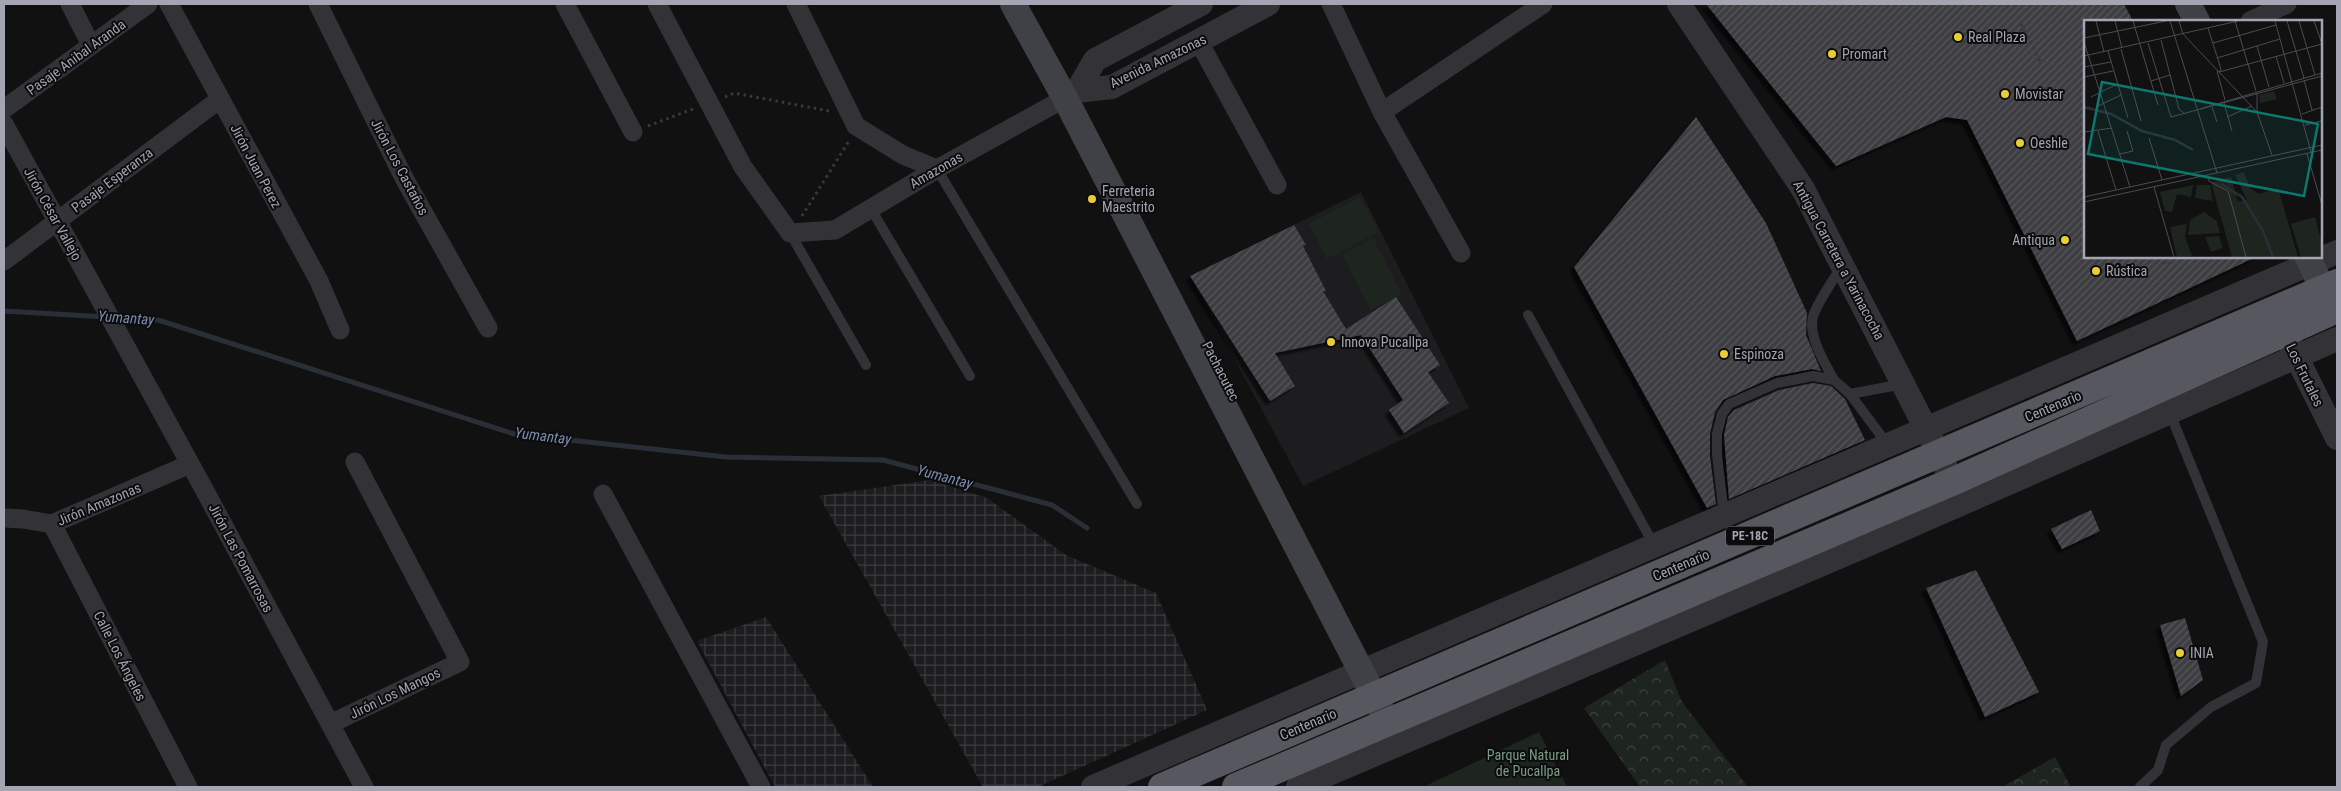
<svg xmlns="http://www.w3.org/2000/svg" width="2341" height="791" font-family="'Roboto Condensed',sans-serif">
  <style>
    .built { fill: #1d1d1f }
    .industrial { fill: url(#industrial-grid) }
    .forest { fill: url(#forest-crowns) }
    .green { fill: #1e251f }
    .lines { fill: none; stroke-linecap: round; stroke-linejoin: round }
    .stream { stroke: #2a2f37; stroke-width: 5 }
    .building { fill: url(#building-hatch); filter: url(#shadow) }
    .path { stroke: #38393e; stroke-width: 3; stroke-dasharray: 2.5 4; stroke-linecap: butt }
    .service { stroke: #323237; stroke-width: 10 }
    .minor { stroke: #323237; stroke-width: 19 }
    .tertiary { stroke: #323237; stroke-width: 24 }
    .secondary { stroke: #404147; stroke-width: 26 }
    .trunk { stroke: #56575f; stroke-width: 28 }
    .poi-dot { fill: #e8ce34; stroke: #0c0c0d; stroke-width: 2 }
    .labels { text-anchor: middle; stroke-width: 4; stroke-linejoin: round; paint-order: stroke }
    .shield { fill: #0c0c0d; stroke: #767780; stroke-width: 1 }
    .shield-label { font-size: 12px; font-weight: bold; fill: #a3a5b2 }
    .poi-label { font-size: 14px; fill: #a3a5b2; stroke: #0c0c0d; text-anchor: start }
    .street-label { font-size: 14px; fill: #a3a5b2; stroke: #0c0c0d }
    .park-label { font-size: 14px; fill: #7b9d83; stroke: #0c0c0d }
    .water-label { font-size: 15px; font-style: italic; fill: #7b8cac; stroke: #0c0c0d }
    .inset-river { fill: none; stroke: #2a2f37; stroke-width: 2.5 }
    .inset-road { fill: none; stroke: #4b4c52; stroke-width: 1 }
    .view { fill: #0f766e; fill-opacity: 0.15; stroke: #0f766e; stroke-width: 2.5 }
    .inset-edge { fill: none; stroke: #a3a5b2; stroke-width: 2.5 }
  </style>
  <defs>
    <pattern id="industrial-grid" width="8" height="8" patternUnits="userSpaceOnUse" patternTransform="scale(1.25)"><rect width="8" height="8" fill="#1d1d1f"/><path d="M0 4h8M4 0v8" fill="none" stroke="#3b3b3d"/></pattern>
    <pattern id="forest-crowns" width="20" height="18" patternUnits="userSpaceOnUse" patternTransform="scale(1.25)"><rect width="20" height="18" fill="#1e251f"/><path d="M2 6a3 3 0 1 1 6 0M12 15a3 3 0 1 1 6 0" fill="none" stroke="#3c423d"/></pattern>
    <pattern id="building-hatch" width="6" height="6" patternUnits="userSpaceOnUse" patternTransform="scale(1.25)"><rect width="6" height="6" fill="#3d3e42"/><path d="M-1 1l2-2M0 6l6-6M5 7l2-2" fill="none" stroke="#56575b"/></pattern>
    <filter id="shadow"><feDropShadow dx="-4.5" dy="4.5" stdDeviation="1" flood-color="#0009"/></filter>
  </defs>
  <rect width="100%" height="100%" fill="#111112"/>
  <path class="built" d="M1361,192L1469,408L1303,486L1190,276Z"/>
  <path class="industrial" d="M930,480L987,498L1066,555L1156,593L1207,710L1038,787H983L819,496Z
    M766,617L873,787H775L697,641Z"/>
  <path class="forest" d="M1665,660L1682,702L1748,787H1640L1584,708Z
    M2055,757L2071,787H2002Z"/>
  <path class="green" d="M1360,197L1379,232L1327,259L1309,224Z
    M1373,238L1402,294L1371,310L1342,255Z
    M1539,732L1567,787H1423Z"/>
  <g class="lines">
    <path class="stream" d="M4,311L106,317
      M114,317L158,320L514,434L726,457L883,460L1052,505L1087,528"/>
  </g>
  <path class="building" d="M1706,4H2124L2133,21H2085V256H2258L2077,341L1967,120L1946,117L1836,166Z
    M1696,117L1766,223L1807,313L1806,335L1821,371L1812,369L1775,376L1723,400L1715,412L1710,434V456L1716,504L1707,508L1574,267Z
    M1294,225L1306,245L1303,246L1326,291H1323L1346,329L1396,297L1440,365L1428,372L1449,403L1404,433L1389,410L1403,400L1361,335L1275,353L1295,386L1270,401L1190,276Z
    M1813,383L1831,386L1845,399L1865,440L1729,499L1724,435L1728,417L1734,410L1779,390Z
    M2091,510L2100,531L2062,549L2051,529Z
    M1976,570L2039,692L1985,717L1926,588Z
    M2185,618L2203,680L2181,696L2160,625Z"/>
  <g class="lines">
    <path class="path" d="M2021,24L2040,61
      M725,97L734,93L829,111
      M648,126L693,109
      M802,216L849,141
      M2161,256L2165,265
      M2166,256L2169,263"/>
    <path class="service" d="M937,169L1137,504
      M871,209L970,376
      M790,233L866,365
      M1528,315L1654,545
      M1834,380C1825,363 1808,337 1813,317C1817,302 1834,280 1842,265
      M1850,394L1903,384
      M1724,515L1717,455V434L1722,414L1729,404L1777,383L1813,376L1834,380L1850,394L1888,445
      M2140,787L2158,770L2166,745L2211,707L2256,683L2263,642L2169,411"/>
    <path class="minor" d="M70,4L91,45
      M169,4L319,281L340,330
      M318,4L404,178L488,328
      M565,4L633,132
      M657,4L743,167L790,233L835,230L937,169L1076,92
      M796,4L856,126L903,155L937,169
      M1331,4L1382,112L1461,253
      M2250,21L2287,4
      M1199,42L1277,185
      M4,109L148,4
      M1382,112L1543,4
      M4,124L205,491L364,787
      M4,261L220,99
      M603,494L761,787
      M4,518L23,519L52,524L190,464
      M52,524L188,787
      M330,724L460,662L355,462"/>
    <path class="tertiary" d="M1679,4L1803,189L1962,499
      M1077,91L1112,87L1268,4
      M1077,91L1095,60L1201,4
      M2290,344L2337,438
      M1093,787L2337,252
      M1298,787L1867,545L2337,339"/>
    <path class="secondary" d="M1013,4L1065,98L1387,721
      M2188,4L2197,21
      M2307,256L2333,310"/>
    <path class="trunk" d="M1162,787C1553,617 1946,453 2337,283
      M1236,787L1954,481L2337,309"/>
  </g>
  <g class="poi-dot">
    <circle cx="1958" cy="37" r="5"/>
    <circle cx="1832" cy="54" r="5"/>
    <circle cx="2005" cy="94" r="5"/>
    <circle cx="2020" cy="143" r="5"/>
    <circle cx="1092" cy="199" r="5"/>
    <circle cx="2065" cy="240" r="5"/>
    <circle cx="2096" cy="271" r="5"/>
    <circle cx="1331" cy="342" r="5"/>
    <circle cx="1724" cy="354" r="5"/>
    <circle cx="2180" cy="653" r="5"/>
  </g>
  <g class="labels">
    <rect class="shield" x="1726" y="526.5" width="48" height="19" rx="4"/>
    <g class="shield-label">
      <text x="1750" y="540">PE-18C</text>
    </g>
    <g class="poi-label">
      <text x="1968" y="42">Real Plaza</text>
      <text x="1842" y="59">Promart</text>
      <text x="2015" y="99">Movistar</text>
      <text x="2030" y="148">Oeshle</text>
      <text x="1102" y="196">Ferreteria<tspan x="1102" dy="16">Maestrito</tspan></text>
      <text x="2055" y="245" text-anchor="end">Antiqua</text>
      <text x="2106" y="276">Rústica</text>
      <text x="1341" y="347">Innova Pucallpa</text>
      <text x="1734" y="359">Espinoza</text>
      <text x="2190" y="658">INIA</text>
    </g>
    <g class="street-label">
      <text transform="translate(76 57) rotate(-36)" y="5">Pasaje Anibal Aranda</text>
      <text transform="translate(1158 61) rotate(-26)" y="5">Avenida Amazonas</text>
      <text transform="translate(256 166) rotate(62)" y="5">Jirón Juan Perez</text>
      <text transform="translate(400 167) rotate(62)" y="5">Jirón Los Castaños</text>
      <text transform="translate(936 170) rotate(-30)" y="5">Amazonas</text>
      <text transform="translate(112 180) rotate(-37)" y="5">Pasaje Esperanza</text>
      <text transform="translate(53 214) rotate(61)" y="5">Jirón César Vallejo</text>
      <text transform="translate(1839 260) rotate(62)" y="5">Antigua Carretera a Yarinacocha</text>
      <text transform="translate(1221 371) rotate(63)" y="5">Pachacutec</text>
      <text transform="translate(2305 375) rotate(64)" y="5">Los Frutales</text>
      <text transform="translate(2053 406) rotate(-23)" y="5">Centenario</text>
      <text transform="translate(99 504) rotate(-23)" y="5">Jirón Amazonas</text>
      <text transform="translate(241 558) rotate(62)" y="5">Jirón Las Pomarrosas</text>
      <text transform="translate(1681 565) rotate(-23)" y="5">Centenario</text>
      <text transform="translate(120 656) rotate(63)" y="5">Calle Los Ángeles</text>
      <text transform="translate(395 693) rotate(-26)" y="5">Jirón Los Mangos</text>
      <text transform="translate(1308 724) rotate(-23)" y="5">Centenario</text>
    </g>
    <g class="park-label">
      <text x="1528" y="760">Parque Natural<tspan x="1528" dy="16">de Pucallpa</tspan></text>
    </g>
    <g class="water-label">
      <text transform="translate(126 318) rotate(4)" y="5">Yumantay</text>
      <text transform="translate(543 436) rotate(7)" y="5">Yumantay</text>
      <text transform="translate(945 477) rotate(15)" y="5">Yumantay</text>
    </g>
  </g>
  <g transform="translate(2084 20)">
    <rect width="238" height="238" fill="#111112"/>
    <path d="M190,71L193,79L176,83L175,75ZM109,165L107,177L93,174L88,192L81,191L76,172ZM113,165H126L129,181L111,178ZM120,192L133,201L136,213L104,215L106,200ZM231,197L237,220V237H217L207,204ZM103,204L101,217L108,236L93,237L86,207ZM135,216L139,228L127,232L121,217Z" fill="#1e251f"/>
    <path d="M160,152L166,168L175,174L194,168L214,237H150L136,185L163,180L151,155Z" fill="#1e251f"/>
    <path d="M147,157L169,237H148L127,162Z" fill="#1e251f"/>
    <path class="inset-river" d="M0,87L27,94L58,111L91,120L109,130M137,164L158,177L179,211L189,237"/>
    <path class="inset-road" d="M12,1L20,32M31,1L38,28M49,1L74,85M86,1L133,153M95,1L99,14L173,92L188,135M151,1L172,71M191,1L227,132M203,1L220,58M215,1L231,55M230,1L238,24M124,8L137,49L135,52L238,24M0,18L82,1M77,20L95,89L101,94M0,22L46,167M64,23L87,97L238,56M129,23L192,5M173,26L185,67M37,29L57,101M24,31L44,98M0,36L154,1M192,36L200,63M133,38L196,19M0,47L27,42M133,51L141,80M0,57L29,51M220,60L228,90M67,61L86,55M7,77L33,64M140,83L148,111M12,87L37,75M128,87L133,102M116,89L238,53M173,92V73M218,94L238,87M143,97L168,86M221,105L237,101M14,111L32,170M0,112L28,108M65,118L78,160M36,134L49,131L43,111M223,134L238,185M124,156L125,161L144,171L162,237M70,167L90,237M0,177L238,125M0,182L238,130"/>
    <path class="view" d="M18,62L234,104L220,176L4,134Z"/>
    <rect width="238" height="238" class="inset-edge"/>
  </g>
  <rect width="2341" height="791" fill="none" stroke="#a3a5b2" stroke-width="10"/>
</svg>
